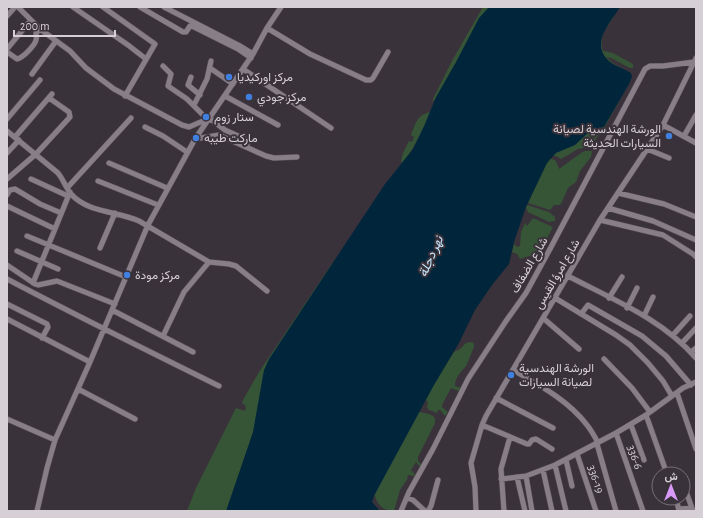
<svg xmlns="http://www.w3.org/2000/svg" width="703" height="518" font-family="'Alegreya Sans',Vazirmatn,sans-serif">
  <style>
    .green { fill: #365537 }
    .water { fill: #01263b }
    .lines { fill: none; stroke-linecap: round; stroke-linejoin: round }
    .minor-casing { stroke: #575157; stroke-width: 6 }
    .minor { stroke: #887e88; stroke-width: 5 }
    .shop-dot { fill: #3f7fe0; stroke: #3a323a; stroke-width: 1.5 }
    .labels { text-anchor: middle; stroke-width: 4; stroke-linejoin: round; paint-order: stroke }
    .poi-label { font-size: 12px; fill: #d6d0d6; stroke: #3a323a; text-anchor: start }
    .street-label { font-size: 12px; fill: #d6d0d6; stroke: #3a323a }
    .water-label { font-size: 13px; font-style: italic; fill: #c4e7ff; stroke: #3a323a }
  </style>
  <rect width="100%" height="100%" fill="#3a323a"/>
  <path class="green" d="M483,7H491L471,38L448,76V78L437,99L432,101L452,61Z
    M620,7C612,20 597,35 603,51L613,53L633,64V68H630L611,58L606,57L614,64L631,73V79L607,123L591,146L578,149L561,159L556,156H553L550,158L556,161L559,169L581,153L585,151H592L591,157L580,171L576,182L568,188L561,204L559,205H554L550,210L528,203L542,171L550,158L581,68Z
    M430,112L428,117L429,120L404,163H402L401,161L403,153L409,141L412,142L414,137L411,135C416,123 416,116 430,112Z
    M527,205L549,212L555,217V221L549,222L528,212L526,207Z
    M533,218L553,227L537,257L529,256L520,259L517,254L512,252L514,244L517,247L520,246L521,232L525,223L527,226Z
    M333,262L236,511H187L196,488L236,408L245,411L246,406L242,403L243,400L259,372Z
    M472,342L474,344V347C471,353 469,360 466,366C461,372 455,377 455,386L461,388L459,391L451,388L442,405V407L448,412L445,416L440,410H438L437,413L429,410L427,407L428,402L426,400L419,412C425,413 430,413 435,418V423L418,457V461L422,465L421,466H419L416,462L411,470L415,474L414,476L408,475L407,480L400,490L394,511C385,511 377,506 375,495L372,501L373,505L380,511H384H365L425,396L454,352L460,349L466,343Z"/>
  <path class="water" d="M489,7H620C611,22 591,42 607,59C613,66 624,68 631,73L632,77L629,84L604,127L591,130L575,145L556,153L547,163L526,207L514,242L509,264L492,285L475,310L459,343L434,385L375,494L372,502L380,511H226L253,432L264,370L269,359L385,184L413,149L425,124L436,97L455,64L479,18Z"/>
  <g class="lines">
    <defs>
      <path id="minor" d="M18,7L40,29L70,51L86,68L114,89L182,125L189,127L203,121L212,120L225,130L247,140L248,142L246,147
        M73,7L128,45L146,59
        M103,7L155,44L125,96
        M140,7L183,32H186L190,26H192L238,49L251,58
        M164,7L240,46L253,54
        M7,16L15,7
        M267,28L310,54L366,80H371L373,78L388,52
        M7,49L31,20
        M7,52L17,59C23,58 35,45 36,40C37,37 36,35 36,33L40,29
        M163,66L171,74L168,86L187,99L208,120
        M210,68L233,84
        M243,69L331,128
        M32,74L56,41
        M191,77L188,85L200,95
        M225,96L278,125
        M194,105L207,79L211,61
        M7,119L40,80
        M663,125L696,143
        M145,127L163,136L187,152
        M7,131L58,173C63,179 66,188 71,194C88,213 117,211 139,221L209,262L229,264L236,266L267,291
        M684,136L696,115
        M15,137L52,94
        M195,139L219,135L266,156L274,158L297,157
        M647,149L669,158
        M7,153L19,140
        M109,163L167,188
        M7,179L36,154L70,117L69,112L49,98
        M31,179L68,196
        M98,181L158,205
        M67,188L131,118
        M618,193L664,204L696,217
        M7,195L10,190L15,189L40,204L61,213
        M7,206L55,229
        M608,208L653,221L696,240
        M600,220L663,235L693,254L696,257
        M27,236L126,277
        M100,248L115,213
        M17,251L58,269
        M7,265L35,284L38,285L57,281L115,304
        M568,276C612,299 662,319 696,358
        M7,279C77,316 148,351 219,386
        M33,283L70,192
        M555,298L616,335L630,345L648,363L663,381L672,396
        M609,298L622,277
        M7,304L47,324L48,327L42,338
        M627,308L637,288
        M112,310L193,352
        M581,314L588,305L642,336L666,356L691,385
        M644,316L653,297
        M543,318L579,349
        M7,319L90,362
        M673,335L690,316
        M163,336L184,292L209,262
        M682,343L696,328
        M691,352L696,348
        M604,359L632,388L650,412
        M513,370C539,385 568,400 587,425C591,430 595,437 598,443
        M78,389L135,419
        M677,393L696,449
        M496,398L553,428
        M646,415L667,474
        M7,419L55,440
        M482,425L527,444H529L532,440L536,439L552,449
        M631,425L644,460
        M616,433L643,511
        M597,444L616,511
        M577,454L596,511
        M566,460L572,486
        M555,465L566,511
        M543,470L552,511
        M526,476L532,511
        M517,477L525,511
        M501,479L526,476L555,465L616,433L646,415L683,388L696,382
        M683,483L693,511
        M407,498L413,500L425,511
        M676,498L679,511
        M679,509L692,508
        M37,511L47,468L55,440L90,362L148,225L195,139L253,54L267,28L281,7
        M401,511L409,492L433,449L468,379L506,321L526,293L550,249L645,69L650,66H663L694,62
        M428,511L431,506L438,480
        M476,511L475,487L471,463L482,425L486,416L600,220L663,125L696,58
        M504,511L501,469L510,437"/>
    </defs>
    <use href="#minor" class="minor-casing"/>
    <use href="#minor" class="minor"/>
  </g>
  <g class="shop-dot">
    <circle cx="229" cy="77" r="4"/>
    <circle cx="249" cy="97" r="4"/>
    <circle cx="206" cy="117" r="4"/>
    <circle cx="669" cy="136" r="4"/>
    <circle cx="196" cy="138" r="4"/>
    <circle cx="127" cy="275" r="4"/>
    <circle cx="511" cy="375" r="4"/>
  </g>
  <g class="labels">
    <g class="poi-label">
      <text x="237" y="81">مركز اوركيديا</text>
      <text x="257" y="101">مركز جودي</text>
      <text x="214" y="121">ستار زوم</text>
      <text x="661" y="133" text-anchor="end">الورشة الهندسية لصيانة<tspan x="661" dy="14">السيارات الحديثة</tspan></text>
      <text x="204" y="142">ماركت طيبه</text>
      <text x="135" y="279">مركز مودة</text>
      <text x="519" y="372">الورشة الهندسية<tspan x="519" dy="14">لصيانة السيارات</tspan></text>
    </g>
    <g class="street-label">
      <text transform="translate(529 265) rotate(-60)" y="4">شارع الضفاف</text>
      <text transform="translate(557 274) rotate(-60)" y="4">شارع امرؤ القيس</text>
      <text transform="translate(635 457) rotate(71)" y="4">336-6</text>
      <text transform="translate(596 479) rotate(72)" y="4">336-19</text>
    </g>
    <g class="water-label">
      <text transform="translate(430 256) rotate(-66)" y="5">نهر دجلة</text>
    </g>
  </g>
  <rect width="703" height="518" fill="none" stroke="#d6d0d6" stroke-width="16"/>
  <g transform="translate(671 486)"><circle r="19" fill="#3a323a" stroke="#787178"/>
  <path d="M0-3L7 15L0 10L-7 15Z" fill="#d99af7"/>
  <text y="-6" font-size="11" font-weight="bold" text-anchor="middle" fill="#d6d0d6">ش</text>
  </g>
  <path d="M14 30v6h101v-6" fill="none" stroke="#d6d0d6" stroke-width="2"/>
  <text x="20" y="30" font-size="12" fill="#d6d0d6" stroke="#3a323a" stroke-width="3" paint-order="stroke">200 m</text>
</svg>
